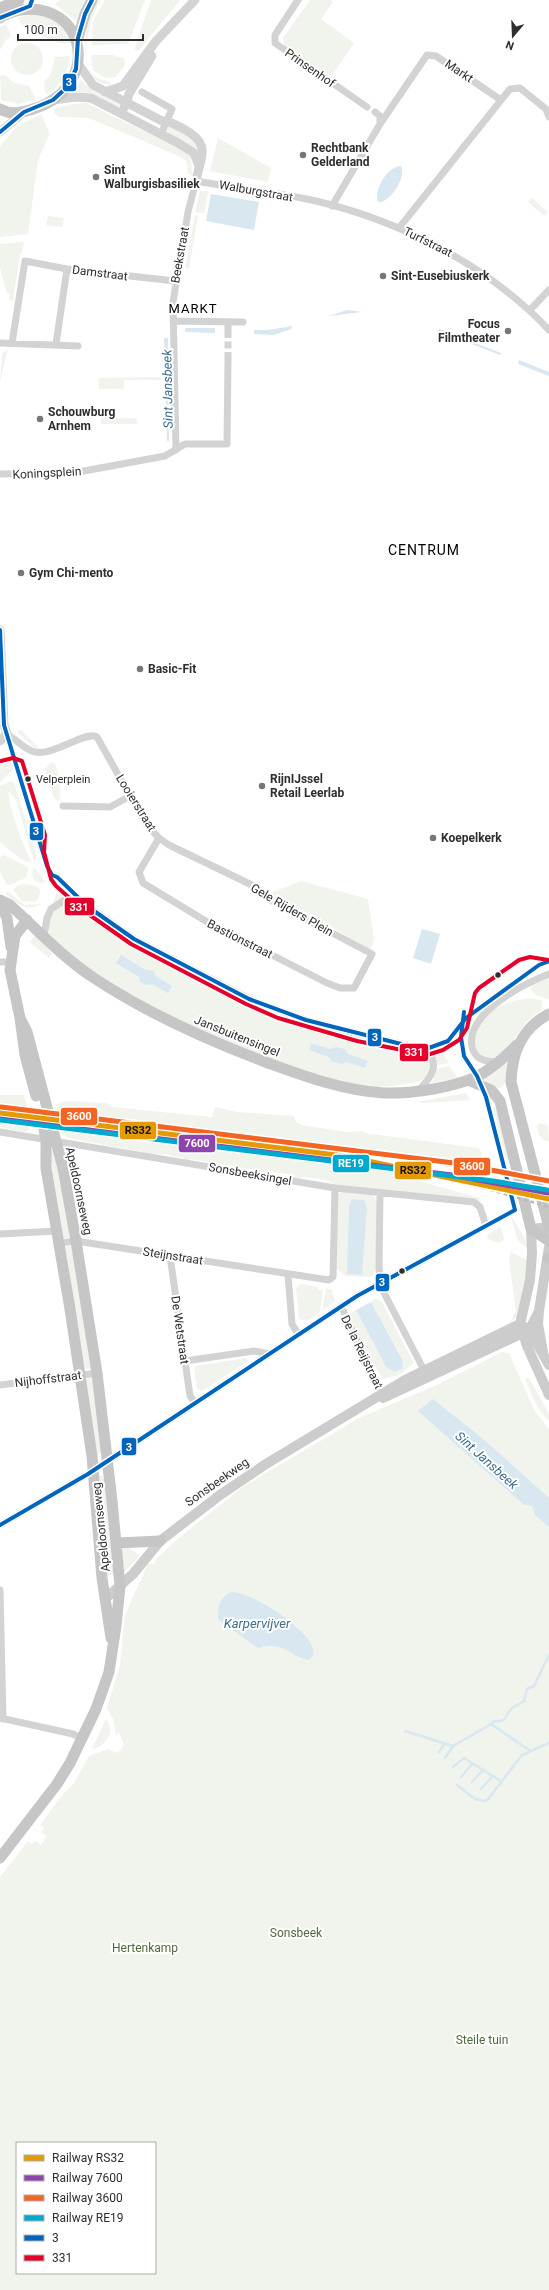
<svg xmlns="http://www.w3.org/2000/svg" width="549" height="2290" font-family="Roboto,sans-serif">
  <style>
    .green { fill: #f0f4ec; fill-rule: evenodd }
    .water { fill: #d9e7f0 }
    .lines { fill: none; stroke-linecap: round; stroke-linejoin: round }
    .stream { stroke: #d9e7f0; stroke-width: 2.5 }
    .minor-tunnel { stroke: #d5d5d5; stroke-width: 7; stroke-dasharray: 7 3.5; stroke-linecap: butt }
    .minor { stroke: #d3d3d3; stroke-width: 7 }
    .tertiary { stroke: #d3d3d3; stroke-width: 9 }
    .secondary { stroke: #ccc; stroke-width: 10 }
    .primary { stroke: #c6c6c6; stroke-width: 11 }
    .rail { stroke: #bababa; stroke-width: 2.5; stroke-dasharray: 4 3; stroke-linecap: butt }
    .bus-1-casing { stroke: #fff; stroke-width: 7 }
    .bus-2-casing { stroke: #fff; stroke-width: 7 }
    .bus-1 { stroke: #0065bd; stroke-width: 4 }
    .bus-2 { stroke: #e4002b; stroke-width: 4 }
    .rail-1-casing { stroke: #fff; stroke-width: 8 }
    .rail-2-casing { stroke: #fff; stroke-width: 8 }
    .rail-3-casing { stroke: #fff; stroke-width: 8 }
    .rail-4-casing { stroke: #fff; stroke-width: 8 }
    .rail-1 { stroke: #e39a05; stroke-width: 5 }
    .rail-2 { stroke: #8e44ad; stroke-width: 5 }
    .rail-3 { stroke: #f26522; stroke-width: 5 }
    .rail-4 { stroke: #00a9ce; stroke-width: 5 }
    .poi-dot { fill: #777; stroke: #fff; stroke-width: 1.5 }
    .bus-dot { fill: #2e2e2e; stroke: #fff; stroke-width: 1.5 }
    .labels { text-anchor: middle; stroke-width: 4; stroke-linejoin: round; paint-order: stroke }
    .bus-label { font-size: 11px; fill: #2e2e2e; stroke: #fff; text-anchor: start }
    .street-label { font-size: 12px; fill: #2e2e2e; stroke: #fff }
    .poi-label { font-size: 12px; font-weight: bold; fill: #2e2e2e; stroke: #fff; text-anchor: start }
    .park-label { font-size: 12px; fill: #50683d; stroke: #fff }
    .neighbourhood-label { font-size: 13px; letter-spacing: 1px; fill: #000; stroke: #fff }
    .water-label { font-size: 13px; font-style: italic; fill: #3f6d8e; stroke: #fff }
    .quarter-label { font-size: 14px; letter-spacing: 1px; fill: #000; stroke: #fff }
    .line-badge { stroke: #fff; stroke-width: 1.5 }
    .badge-label { font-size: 11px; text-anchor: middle; font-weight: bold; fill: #fff }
    .pale-badge-label { font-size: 11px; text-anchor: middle; font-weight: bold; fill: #111 }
  </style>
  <rect width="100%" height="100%" fill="#fff"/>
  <path class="green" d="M60,0H86L77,22L55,4Z
    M98,0H101C90,16 79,59 93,75C99,81 107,79 112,84C82,88 83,42 88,22C90,14 94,7 98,0Z
    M105,0H145L128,44L92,45L93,21Z
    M151,0H180L138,51L134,50Z
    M310,0H330L333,2L321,19L354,43L331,77L284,45L283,38Z
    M29,14L53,16L68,33L70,43C52,46 42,31 26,31L18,18Z
    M6,24L11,36L6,40L0,50V27Z
    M11 59a16 16 0 1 1 32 0a16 16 0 1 1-32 0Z
    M91,55H113L125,59L124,67L115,77L105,78L93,70Z
    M70,56C68,72 62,85 48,94L45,93L44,82L51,74L55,57Z
    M0,75H5L14,83L29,86L36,99L19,104L1,100Z
    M80,80L93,91L120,104L119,107L90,93L75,92Z
    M86,103L187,152L191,157L192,175L188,174L187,162L181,157L89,118L59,117L54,113V109L73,104Z
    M41,114L49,132V135L38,160L28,234L0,237V146L18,126Z
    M169,125L196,143L198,150L168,134L167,130Z
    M218,138L271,168L268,182L210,171Z
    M200,191H208L204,213L195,212Z
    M532,198L548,212L544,216L528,202Z
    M195,215L198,216L189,269L185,268Z
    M48,216L64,218L62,227L46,225Z
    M24,242L22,253L20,255L13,300H9L10,294L7,293L0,268V244Z
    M8,348L0,382L2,354Z
    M161,377V380H124V389H99V378Z
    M101,418H135L137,420V424H101Z
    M18,730H21L40,749L34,747L18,733Z
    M10,760L14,769L0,782V764Z
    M51,762L55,764L60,780V799L58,801L54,798L45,769Z
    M11,781L14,783L37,856L34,862L16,800L9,791C7,805 25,850 32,863L22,860L0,842V786Z
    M4,855L28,867L26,878L9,885L6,884L0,871V857Z
    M34,867L44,880L45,882L40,883L34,880L32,874Z
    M301,881L368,899L374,939L371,948L366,949L315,916L272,897L273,892Z
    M28,884L36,886L40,890L39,898L35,902L22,901L13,890L18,885Z
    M59,887L70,897L51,907Z
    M8,892L25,905L41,904C27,913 15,903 5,893Z
    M71,902L77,904C135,948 200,987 268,1013C319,1032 373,1042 426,1054C431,1063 432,1072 424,1079C418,1083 410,1083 404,1084C389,1087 376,1088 362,1086C324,1080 287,1065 252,1051C198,1030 145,1006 96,973C80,963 64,952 52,937C39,923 56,904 71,902Z
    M36,934L52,954L49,958L30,942Z
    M549,978V1000L536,995L531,990L532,985Z
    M531,998L542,1001V1009C537,1014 531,1018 526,1023C516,1034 509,1051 495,1058C480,1065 472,1043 475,1032C482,1010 511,1000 531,998Z
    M442,1051L449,1063L437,1065L434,1054Z
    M508,1061L507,1081L499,1089L484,1082L482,1078Z
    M449,1066L458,1078L432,1083L437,1069Z
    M466,1093L470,1100L426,1103L417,1102Z
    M0,1095H24L28,1109L0,1105Z
    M64,1101L107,1103L112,1107L212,1117L215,1107L237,1112L294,1116L296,1122L301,1125L346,1132L363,1131L364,1133L478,1148L482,1153V1162L56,1112L58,1104Z
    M498,1105L509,1159L506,1160L493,1107Z
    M0,1117L31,1121L29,1130L23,1132L0,1127Z
    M540,1123L548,1126L549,1142C539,1140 539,1134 537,1126Z
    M59,1125L350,1162L480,1198V1201L335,1185C328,1178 312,1178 301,1177V1179L295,1178V1175L265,1171L264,1173L257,1172L256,1170L226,1165V1167L219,1166V1164L190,1159L189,1161L183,1160V1158L163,1154H143V1152L68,1138L61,1133Z
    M49,1149L55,1151L70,1237L63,1238Z
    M342,1192L372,1195L377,1201V1269L371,1277L345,1276L336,1268L338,1194ZM353,1199L364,1200L362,1275L347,1274Z
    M511,1217H512L525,1239L528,1248L518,1241Z
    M500,1227L502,1229L504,1240L498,1243L488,1239L487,1235Z
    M68,1246H72L91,1369H83L67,1257L64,1248Z
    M511,1252L529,1261L517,1316L509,1325L516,1311L509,1259Z
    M300,1284L318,1287V1290H323L320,1312L307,1321L299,1319L296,1288Z
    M326,1288L332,1290L335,1301L322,1311Z
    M374,1299L380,1300L383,1304L414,1363L399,1375L383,1379C373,1363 352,1332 351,1313L356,1310L386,1367L403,1368L400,1354L371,1302Z
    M502,1352L509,1353L534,1410L549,1429V2290H0V1877L28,1841L32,1844L35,1841L41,1845L47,1836L41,1832L44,1828L40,1825L63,1794L74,1783L89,1756L108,1749L118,1753L124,1745L119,1732L116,1736L114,1721L107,1708L120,1665L125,1615L148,1564H154L157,1558L180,1537L244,1486L361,1417L437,1385ZM17,2143H155V2273H17Z
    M246,1358L248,1361L202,1391L197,1389L194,1369L196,1366Z
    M90,1377H93L105,1450L96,1456L86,1378Z
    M529,1378L549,1414V1421C537,1410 531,1394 525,1379Z
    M98,1475L102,1476L104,1479L111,1537L103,1533Z
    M103,1535L111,1539L117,1574L104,1576Z
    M125,1545L140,1556L124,1572L122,1550Z
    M106,1719C116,1729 106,1748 92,1749Z"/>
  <path class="water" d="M401,166C407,176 390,204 378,202C373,190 388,166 401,166Z
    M211,194L259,202L254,230L206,221Z
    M349,310L362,312L329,316L347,310Z
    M292,326L291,329L274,335L254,334V330H268Z
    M185,328H215V333L185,332Z
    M439,329L501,353L500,355L438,331Z
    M164,338H168L169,441H167Z
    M519,360L549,372V376L518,364Z
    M422,929L440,934L431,964L413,958Z
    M121,955L144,969L154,971L155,976L172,986L168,993L152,984L146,985L140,982L139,977L116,963Z
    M311,1043L330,1049L336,1047L345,1049L348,1054L368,1061L365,1068L346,1062L342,1064L331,1061L329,1057L309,1050Z
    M352,1199L364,1200L367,1208L362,1275L347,1274L349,1206Z
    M371,1302L402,1359L403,1368L395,1372L386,1367L356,1310Z
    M433,1399L482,1438L549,1498V1527L535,1515L532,1506L523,1504L418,1411Z
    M231,1592C250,1590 321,1635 313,1656L308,1660C295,1658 287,1647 274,1646C269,1645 263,1647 258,1648L221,1622L218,1618C217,1607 220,1597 231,1592Z"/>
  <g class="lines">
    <path class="stream" d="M491,1724L494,1721C509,1723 505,1713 513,1707C516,1705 520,1704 524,1701L527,1689L534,1686L549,1655
      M405,1731L453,1746L491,1724L529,1750
      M439,1752L445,1743
      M445,1758L453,1746
      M453,1767L464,1758L502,1782
      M461,1777L472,1764
      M472,1782L483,1770
      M457,1785L475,1799L485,1801L489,1798L522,1755L549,1743
      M481,1789L493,1776"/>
    <path class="minor-tunnel" d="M228,359V333"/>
    <path class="minor" d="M298,0L275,35V43L367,107
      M142,92L172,109L161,134
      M375,112L380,116V124
      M332,206L380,124L427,55L436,56L501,100
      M399,228L510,89L520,88L546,109L549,117
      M530,310L549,290
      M173,321L243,322
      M228,333V322
      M0,343L78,346
      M12,343L25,261L67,269L175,281
      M56,344L67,269
      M176,450L173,302L188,212L196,181C235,188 276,192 316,201C401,221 489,266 549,330
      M0,474L73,473L165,456L185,444H227L228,359
      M7,734C16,739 25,750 35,752C54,756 86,730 97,737L146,824L159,838L169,845L256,887L270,900L372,954L354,988H340L327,983L209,923L143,883L139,872L159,838
      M63,806L110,807L130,796
      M44,936L47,918L51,909L65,900L82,902L134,939L254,1001L306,1020L359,1035L426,1049C441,1065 431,1078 418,1091
      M0,962H10
      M499,1062C489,1062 477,1061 473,1050C461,1016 523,984 549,974
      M0,1132L335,1188L474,1202L480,1207L486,1226L357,1296L88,1474L0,1525
      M380,1193L379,1268L381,1287L426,1374
      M0,1234L57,1231
      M59,1243L76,1241L329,1280L333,1277L335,1188
      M170,1256L190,1396L195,1403
      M288,1275L292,1324L298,1334
      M341,1306L383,1396
      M185,1361L254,1351L269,1354
      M0,1385L97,1373
      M0,1590L3,1719
      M0,1718L73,1734L83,1739"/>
    <path class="tertiary" d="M77,62L93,85L162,121C169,120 175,125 182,128C212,144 201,154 196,181
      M105,92L123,86L156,41L195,0
      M53,100L75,97L91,98L178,143L194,153L199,166
      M124,108L129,94L152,56
      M0,132L24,112
      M0,630L4,725L7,734L0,741"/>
    <path class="secondary" d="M549,1233L548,1227L531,1229L532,1253L530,1280L520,1324L527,1346L549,1395
      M523,1326L531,1333L549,1365
      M543,1352L538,1324L539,1311L549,1247
      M383,1398L523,1333L531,1327L539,1311
      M105,1599L133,1574L160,1541L220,1495L266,1464L405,1380L520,1324"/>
    <path class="primary" d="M0,8L19,0
      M0,18C5,14 13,12 20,10C86,0 102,85 36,108C24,112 12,116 0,109
      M78,38L85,14L92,0
      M0,900L10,905C38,930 63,958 94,978C148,1014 207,1040 268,1063C304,1076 344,1091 384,1093C411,1094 451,1088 476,1077C492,1069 506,1056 518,1044
      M0,904L7,918L11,947
      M27,920L15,936L10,970L20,1018L25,1055L36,1096
      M549,1014C522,1028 512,1052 511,1082L549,1227
      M468,1080L491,1090L500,1101L531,1229L549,1241
      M42,1119L46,1140V1168L70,1309L92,1456L102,1578L111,1638
      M548,1258H549
      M117,1543L160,1541
      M0,1858L57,1784L70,1763L96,1709L109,1672L116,1626L120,1586L112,1501L97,1373L76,1241L63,1168L27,1032L20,1018"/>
    <path class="rail" d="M443,1176L549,1207"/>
    <defs>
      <path id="bus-1" d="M0,18L30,6L32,0
        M0,132L24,112L53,100L67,87L76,69L78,38L85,14L92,0
        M0,630L4,725L47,866L52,875L57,877L87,906L134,939L249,999L306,1020L413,1047L426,1049L448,1041L466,1018L539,965L549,961
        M464,1012L461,1037L464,1056L477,1076L486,1097L515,1210
        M0,1525L88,1474L357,1296L515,1210"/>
      <path id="bus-2" d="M1,761L13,758L22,761L45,835L44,852L51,879L56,886L84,911L131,944L246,1004L278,1018L357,1041L427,1055L443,1050L459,1040L467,1028L475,993L479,988L519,960L530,957L548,960"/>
    </defs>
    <use href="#bus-1" class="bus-1-casing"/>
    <use href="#bus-2" class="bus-2-casing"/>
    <use href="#bus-1" class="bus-1"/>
    <use href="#bus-2" class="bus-2"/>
    <defs>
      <path id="rail-1" d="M0,1113L344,1156L549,1199"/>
      <path id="rail-2" d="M0,1119L452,1175L548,1193"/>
      <path id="rail-3" d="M1,1107L454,1163L549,1181"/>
      <path id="rail-4" d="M0,1120L493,1181L547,1190"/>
    </defs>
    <use href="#rail-1" class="rail-1-casing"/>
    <use href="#rail-2" class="rail-2-casing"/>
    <use href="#rail-3" class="rail-3-casing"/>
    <use href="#rail-4" class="rail-4-casing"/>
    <use href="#rail-1" class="rail-1"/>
    <use href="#rail-2" class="rail-2"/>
    <use href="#rail-3" class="rail-3"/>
    <use href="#rail-4" class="rail-4"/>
  </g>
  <g class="poi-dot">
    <circle cx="303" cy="155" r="4"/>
    <circle cx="96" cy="177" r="4"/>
    <circle cx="383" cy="276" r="4"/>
    <circle cx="508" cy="331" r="4"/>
    <circle cx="40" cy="419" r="4"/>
    <circle cx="21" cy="573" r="4"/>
    <circle cx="140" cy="669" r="4"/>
    <circle cx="262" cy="786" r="4"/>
    <circle cx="433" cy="838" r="4"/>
  </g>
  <g class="bus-dot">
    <circle cx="28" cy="779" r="3.5"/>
    <circle cx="498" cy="975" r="3.5"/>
    <circle cx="402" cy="1271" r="3.5"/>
  </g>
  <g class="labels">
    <g class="bus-label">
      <text x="36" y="783">Velperplein</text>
    </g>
    <g class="street-label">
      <text transform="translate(310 68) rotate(35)" y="4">Prinsenhof</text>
      <text transform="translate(459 71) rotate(34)" y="4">Markt</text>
      <text transform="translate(256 191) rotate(10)" y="4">Walburgstraat</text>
      <text transform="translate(428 242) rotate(26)" y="4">Turfstraat</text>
      <text transform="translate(180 255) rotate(-80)" y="4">Beekstraat</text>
      <text transform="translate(100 273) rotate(7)" y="4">Damstraat</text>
      <text transform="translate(47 473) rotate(-3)" y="4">Koningsplein</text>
      <text transform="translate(136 803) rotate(58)" y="4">Looierstraat</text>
      <text transform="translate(292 910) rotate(30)" y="4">Gele Rijders Plein</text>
      <text transform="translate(240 939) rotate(27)" y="4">Bastionstraat</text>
      <text transform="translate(237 1036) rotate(22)" y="4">Jansbuitensingel</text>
      <text transform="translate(250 1174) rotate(10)" y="4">Sonsbeeksingel</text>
      <text transform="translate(79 1191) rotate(78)" y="4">Apeldoornseweg</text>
      <text transform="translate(173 1256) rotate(9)" y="4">Steijnstraat</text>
      <text transform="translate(180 1330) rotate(82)" y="4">De Wetstraat</text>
      <text transform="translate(362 1352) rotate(64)" y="4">De la Reijstraat</text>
      <text transform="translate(48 1379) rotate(-7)" y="4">Nijhoffstraat</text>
      <text transform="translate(217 1482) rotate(-35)" y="4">Sonsbeekweg</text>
      <text transform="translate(101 1527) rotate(-96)" y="4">Apeldoornseweg</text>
    </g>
    <g class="poi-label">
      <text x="311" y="152">Rechtbank<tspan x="311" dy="14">Gelderland</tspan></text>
      <text x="104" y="174">Sint<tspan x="104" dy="14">Walburgisbasiliek</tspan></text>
      <text x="391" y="280">Sint-Eusebiuskerk</text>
      <text x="500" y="328" text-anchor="end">Focus<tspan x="500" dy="14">Filmtheater</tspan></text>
      <text x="48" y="416">Schouwburg<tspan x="48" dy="14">Arnhem</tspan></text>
      <text x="29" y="577">Gym Chi-mento</text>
      <text x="148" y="673">Basic-Fit</text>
      <text x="270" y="783">RijnIJssel<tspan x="270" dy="14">Retail Leerlab</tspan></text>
      <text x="441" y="842">Koepelkerk</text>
    </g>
    <g class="park-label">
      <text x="296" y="1937">Sonsbeek</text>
      <text x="145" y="1952">Hertenkamp</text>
      <text x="482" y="2044">Steile tuin</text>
    </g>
    <g class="neighbourhood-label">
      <text x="193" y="313">MARKT</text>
    </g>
    <g class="water-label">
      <text transform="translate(167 389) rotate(-91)" y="5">Sint Jansbeek</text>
      <text transform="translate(487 1460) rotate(42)" y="5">Sint Jansbeek</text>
      <text x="257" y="1628">Karpervijver</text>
    </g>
    <g class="quarter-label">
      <text x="424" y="555">CENTRUM</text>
    </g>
  </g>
  <g class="line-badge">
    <rect x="62" y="73" width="15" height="19" rx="4" fill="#0065bd"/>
    <rect x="29" y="822" width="15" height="19" rx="4" fill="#0065bd"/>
    <rect x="64" y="897" width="31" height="19" rx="4" fill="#e4002b"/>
    <rect x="367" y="1028" width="15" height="19" rx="4" fill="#0065bd"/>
    <rect x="399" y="1043" width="30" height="19" rx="4" fill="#e4002b"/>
    <rect x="60" y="1107" width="38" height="19" rx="4" fill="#f26522"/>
    <rect x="119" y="1121" width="38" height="19" rx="4" fill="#e39a05"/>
    <rect x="178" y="1134" width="38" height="19" rx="4" fill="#8e44ad"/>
    <rect x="332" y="1154" width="38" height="19" rx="4" fill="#00a9ce"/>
    <rect x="453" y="1157" width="38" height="19" rx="4" fill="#f26522"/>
    <rect x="394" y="1161" width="38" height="19" rx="4" fill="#e39a05"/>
    <rect x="375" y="1273" width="15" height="19" rx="4" fill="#0065bd"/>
    <rect x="121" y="1437" width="16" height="19" rx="4" fill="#0065bd"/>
  </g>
  <g class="badge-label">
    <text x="69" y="86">3</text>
    <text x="36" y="835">3</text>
    <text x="79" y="911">331</text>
    <text x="375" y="1041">3</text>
    <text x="414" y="1056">331</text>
    <text x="79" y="1120">3600</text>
    <text x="197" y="1147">7600</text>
    <text x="351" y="1167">RE19</text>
    <text x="472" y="1170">3600</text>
    <text x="382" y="1286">3</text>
    <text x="129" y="1451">3</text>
  </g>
  <g class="pale-badge-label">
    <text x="138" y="1134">RS32</text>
    <text x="413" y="1174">RS32</text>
  </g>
  <rect x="16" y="2142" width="140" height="132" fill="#ffffff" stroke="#ababab"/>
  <rect x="24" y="2155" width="20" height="6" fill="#e39a05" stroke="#ababab"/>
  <text x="52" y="2162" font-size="12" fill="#2e2e2e">Railway RS32</text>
  <rect x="24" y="2175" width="20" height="6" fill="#8e44ad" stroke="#ababab"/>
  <text x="52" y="2182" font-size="12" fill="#2e2e2e">Railway 7600</text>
  <rect x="24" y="2195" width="20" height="6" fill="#f26522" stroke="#ababab"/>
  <text x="52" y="2202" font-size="12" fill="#2e2e2e">Railway 3600</text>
  <rect x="24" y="2215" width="20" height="6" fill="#00a9ce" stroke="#ababab"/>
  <text x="52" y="2222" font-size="12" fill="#2e2e2e">Railway RE19</text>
  <rect x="24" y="2235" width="20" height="6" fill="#0065bd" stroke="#ababab"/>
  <text x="52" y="2242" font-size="12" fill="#2e2e2e">3</text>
  <rect x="24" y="2255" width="20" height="6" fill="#e4002b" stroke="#ababab"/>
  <text x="52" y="2262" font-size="12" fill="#2e2e2e">331</text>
  <g transform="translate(513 36) rotate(199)" stroke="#ffffff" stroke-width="3" paint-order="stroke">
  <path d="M0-3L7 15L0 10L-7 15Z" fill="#2e2e2e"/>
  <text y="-6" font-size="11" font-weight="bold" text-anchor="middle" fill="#2e2e2e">N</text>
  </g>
  <path d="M18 34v6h125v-6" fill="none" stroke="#2e2e2e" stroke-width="2"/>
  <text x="24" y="34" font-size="12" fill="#2e2e2e" stroke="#ffffff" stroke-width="3" paint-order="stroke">100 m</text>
</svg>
